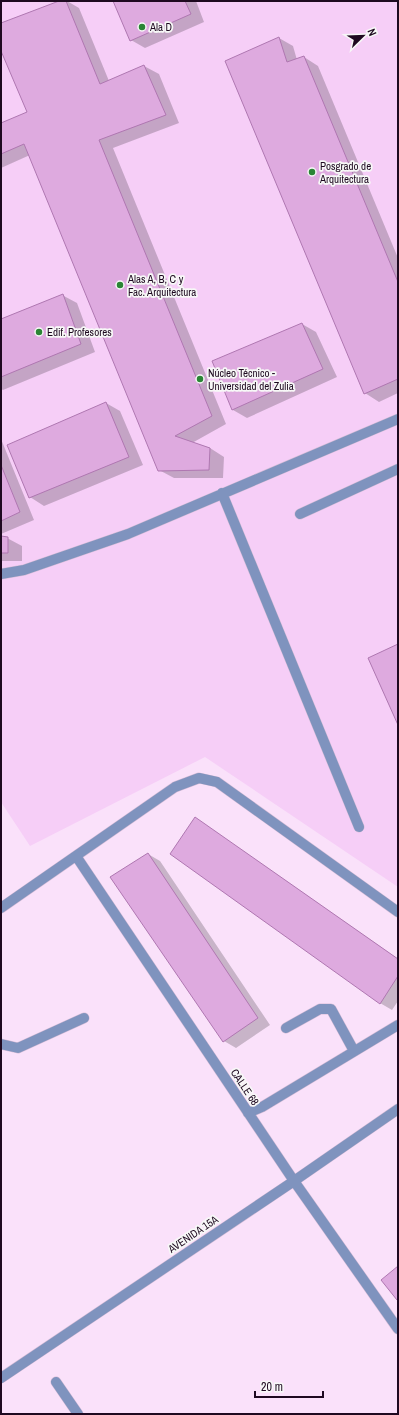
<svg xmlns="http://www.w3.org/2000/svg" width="399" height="1415" font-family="'Archivo Narrow',sans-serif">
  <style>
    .built { fill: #f6cef7 }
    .shadow { fill: #0003 }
    .building { fill: #deaadf; stroke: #af77b1 }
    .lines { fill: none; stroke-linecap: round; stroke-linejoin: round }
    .minor-casing { stroke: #d7bed7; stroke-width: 11 }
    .minor { stroke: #7f93be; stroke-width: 10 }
    .poi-dot { fill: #2a8535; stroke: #f7f8f7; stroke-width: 1.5 }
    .labels { text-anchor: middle; stroke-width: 3.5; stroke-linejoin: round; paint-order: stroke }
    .poi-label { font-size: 11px; fill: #1e0920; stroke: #f7f8f7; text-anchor: start }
    .street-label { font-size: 11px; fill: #1e0920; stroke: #f7f8f7 }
  </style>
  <rect width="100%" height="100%" fill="#fae1fa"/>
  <path class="built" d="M1,1H398V887L205,757L30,846L1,802Z"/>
  <path class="shadow" d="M62,1H67L79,8L109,81L144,66L159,74L179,123L113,148L226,424L192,443L210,448L224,457L223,478H174L159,470L30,155L1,168V124L28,113L1,48V25Z
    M114,1H196L204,22L145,48L131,40Z
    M279,38L293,46L297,60L304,57L318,66L398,258V393L379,402L365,393Z
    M62,295L77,303L95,352L3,390L1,389V320Z
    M302,324L316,332L337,377L247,418L233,410L213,362Z
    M106,403L120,411L143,465L44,506L30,497Z
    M1,439L34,520L1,534Z
    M1,537L7,538L22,546V561H1Z
    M207,826L398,959V1001L392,1010L380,1003Z
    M148,854L160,861L270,1025L236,1048L224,1041Z"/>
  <path class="building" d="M59,1H66L100,84L144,65L166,115L99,140L212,416L175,436L210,448L209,470L158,471L24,144L1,154V123L27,112L1,51V23Z
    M113,1H185L191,14L130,41Z
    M279,37L287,62L304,56L398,282V379L364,394L225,61Z
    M63,294L81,344L1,377V319Z
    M302,323L323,369L232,410L212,361Z
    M106,402L129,457L29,498L7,445Z
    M1,465L20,512L1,521Z
    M1,536L8,537V553H1Z
    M398,644V725L368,658Z
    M195,817L398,959V976L380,1004L170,854Z
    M148,853L258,1018L223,1042L110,877Z
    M398,1266V1299L397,1300L381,1280Z"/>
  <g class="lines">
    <defs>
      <path id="minor" d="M222,493L359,827
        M300,514L398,469
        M1,574L24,570L128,534L398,419
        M76,856L294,1181L398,1329
        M1,908L175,787L199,778L217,782L398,912
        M286,1028L320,1009H331L354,1051
        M1,1044L18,1048L84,1018
        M248,1113L262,1107L398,1025
        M1,1378L294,1181L398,1109
        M56,1382L78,1414"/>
    </defs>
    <use href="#minor" class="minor-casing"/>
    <use href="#minor" class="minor"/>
  </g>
  <g class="poi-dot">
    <circle cx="142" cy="27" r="4"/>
    <circle cx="312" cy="172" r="4"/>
    <circle cx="120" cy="285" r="4"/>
    <circle cx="39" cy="332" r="4"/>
    <circle cx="200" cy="379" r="4"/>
  </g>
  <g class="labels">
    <g class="poi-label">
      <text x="150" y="31">Ala D</text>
      <text x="320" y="170">Posgrado de<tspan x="320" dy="13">Arquitectura</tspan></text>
      <text x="128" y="283">Alas A, B, C y<tspan x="128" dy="13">Fac. Arquitectura</tspan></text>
      <text x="47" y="336">Edif. Profesores</text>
      <text x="208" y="377">Núcleo Técnico -<tspan x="208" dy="13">Universidad del Zulia</tspan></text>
    </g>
    <g class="street-label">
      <text transform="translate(245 1087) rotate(56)" y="4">CALLE 68</text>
      <text transform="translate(193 1234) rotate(-34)" y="4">AVENIDA 15A</text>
    </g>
  </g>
  <rect width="399" height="1415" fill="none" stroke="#1e0920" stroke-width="4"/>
  <g transform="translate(363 36) rotate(67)" stroke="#f7f8f7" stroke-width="3" paint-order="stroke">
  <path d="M0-3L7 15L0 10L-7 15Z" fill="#1e0920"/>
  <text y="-6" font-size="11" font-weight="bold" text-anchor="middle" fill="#1e0920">N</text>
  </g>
  <path d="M255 1391v6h68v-6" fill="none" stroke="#1e0920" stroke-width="2"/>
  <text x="261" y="1391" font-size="12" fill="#1e0920" stroke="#f7f8f7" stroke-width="3" paint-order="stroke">20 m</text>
</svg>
